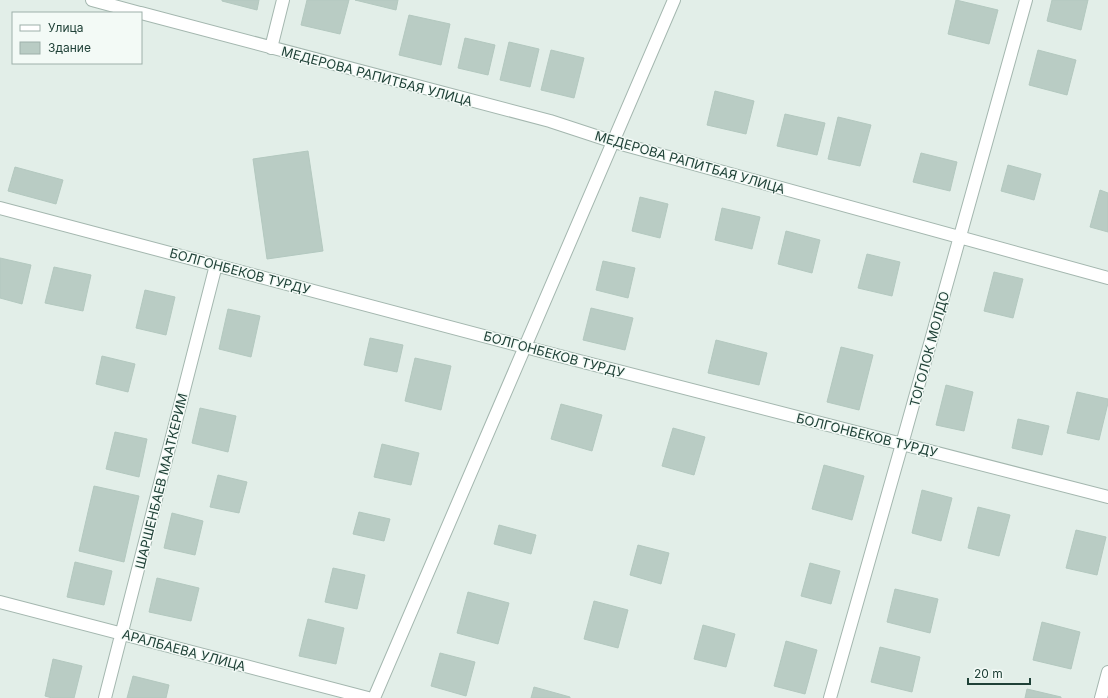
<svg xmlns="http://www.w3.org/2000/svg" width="1108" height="698" font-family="Inter,sans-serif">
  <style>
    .building { fill: #b9ccc4; stroke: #b3c8bf }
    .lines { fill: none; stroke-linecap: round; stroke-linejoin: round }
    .minor-casing { stroke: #a4b7af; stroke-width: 14 }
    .tertiary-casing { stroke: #a4b7af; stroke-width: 14 }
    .minor { stroke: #fff; stroke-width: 12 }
    .tertiary { stroke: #fff; stroke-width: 12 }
    .labels { text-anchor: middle; stroke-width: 3; stroke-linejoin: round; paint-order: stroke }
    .street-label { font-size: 13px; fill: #1f4137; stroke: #f3faf6 }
  </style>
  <rect width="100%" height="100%" fill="#e2eee8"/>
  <path class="building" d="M222,0H259L257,10L222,1Z
    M307,0H349L340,34L301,25Z
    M355,0H398L396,10Z
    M956,0L998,10L989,44L948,34Z
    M1052,0H1088L1081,30L1047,21Z
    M409,15L450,24L441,65L399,55Z
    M465,38L495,45L488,75L458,68Z
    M509,42L539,49L530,87L500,80Z
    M551,50L584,58L574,98L541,90Z
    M1038,50L1076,60L1067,95L1029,85Z
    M715,91L754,101L746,134L707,125Z
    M785,114L825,123L817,155L777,146Z
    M838,117L871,125L860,166L828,159Z
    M308,151L323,251L267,259L253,159Z
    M921,153L957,162L950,191L913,182Z
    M1008,165L1041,174L1034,200L1001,191Z
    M15,167L63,180L56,204L8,191Z
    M1100,190L1108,193V232L1090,227Z
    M640,197L668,204L660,238L632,231Z
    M722,208L760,217L752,249L715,240Z
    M786,231L820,240L812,273L778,264Z
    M867,254L900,262L892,296L858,288Z
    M0,258L31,265L22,304L0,298Z
    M603,261L635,268L628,298L596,290Z
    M54,267L91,275L83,311L45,303Z
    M994,272L1023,279L1013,318L984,311Z
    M145,290L175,297L166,335L136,328Z
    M591,308L633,318L625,350L583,340Z
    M228,309L260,316L251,357L219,349Z
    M370,338L403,345L397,372L364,365Z
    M716,340L767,353L759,385L708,373Z
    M841,347L873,355L859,410L827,402Z
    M102,356L135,364L128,392L96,384Z
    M415,358L451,366L441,410L405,401Z
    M946,385L973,392L964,431L936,425Z
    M1077,392L1108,399V403L1099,440L1067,433Z
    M561,404L602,415L592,451L551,439Z
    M200,408L236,416L228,452L192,443Z
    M1018,419L1049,426L1042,455L1012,448Z
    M673,428L705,437L694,475L662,466Z
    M115,432L147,439L139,477L106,469Z
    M382,444L419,453L411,485L374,477Z
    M824,465L864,476L852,520L812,509Z
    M218,475L247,482L239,513L210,507Z
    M94,486L139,496L124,562L79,551Z
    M922,490L952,498L941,541L912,533Z
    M978,507L1010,515L999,556L968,548Z
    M359,512L390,519L384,541L353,534Z
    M172,513L203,521L195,555L164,548Z
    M499,525L536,535L531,554L494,544Z
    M1076,530L1106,537L1097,575L1066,568Z
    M638,545L669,553L661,584L630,575Z
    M75,562L112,571L104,605L67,597Z
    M810,563L840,571L831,604L801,596Z
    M333,568L365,575L357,609L325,602Z
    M157,578L199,588L191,621L149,612Z
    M895,589L938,599L930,633L887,622Z
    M468,592L509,603L498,644L457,633Z
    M594,601L628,610L618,648L584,639Z
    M308,619L344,628L336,664L299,656Z
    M1042,622L1080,632L1071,669L1033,660Z
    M703,625L735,634L726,667L694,659Z
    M786,641L817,650L805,694L774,686Z
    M880,647L920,657L912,692L871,682Z
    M440,653L475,662L466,696L431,686Z
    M53,659L82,666L74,698H52L45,696Z
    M133,676L169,685L166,698H127Z
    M534,687L570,697V698H531Z
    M1027,689L1061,697V698H1025Z"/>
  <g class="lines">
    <defs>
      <path id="minor" d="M92,0L140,13
        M141,13L550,121L614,142L1108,278
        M271,48L283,0
        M0,208L525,347L1108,497
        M0,602L368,698
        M105,698L216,265
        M830,698L902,444L1026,0
        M1101,698L1108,672"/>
      <path id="tertiary" d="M374,698L674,0"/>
    </defs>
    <use href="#minor" class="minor-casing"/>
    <use href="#tertiary" class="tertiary-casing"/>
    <use href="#minor" class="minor"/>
    <use href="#tertiary" class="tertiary"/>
  </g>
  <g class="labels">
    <g class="street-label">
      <text transform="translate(377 76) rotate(15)" y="5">МЕДЕРОВА РАПИТБАЯ УЛИЦА</text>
      <text transform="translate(690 162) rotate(16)" y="5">МЕДЕРОВА РАПИТБАЯ УЛИЦА</text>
      <text transform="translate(240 271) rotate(15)" y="5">БОЛГОНБЕКОВ ТУРДУ</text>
      <text transform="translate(929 349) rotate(-75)" y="5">ТОГОЛОК МОЛДО</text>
      <text transform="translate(554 354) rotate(15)" y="5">БОЛГОНБЕКОВ ТУРДУ</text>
      <text transform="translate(867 435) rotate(14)" y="5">БОЛГОНБЕКОВ ТУРДУ</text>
      <text transform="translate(161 481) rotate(-76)" y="5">ШАРШЕНБАЕВ МААТКЕРИМ</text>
      <text transform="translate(184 650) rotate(15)" y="5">АРАЛБАЕВА УЛИЦА</text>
    </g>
  </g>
  <rect x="12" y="12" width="130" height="52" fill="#f3faf6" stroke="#9eb0aa"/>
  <rect x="20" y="25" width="20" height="6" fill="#ffffff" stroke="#9eb0aa"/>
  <text x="48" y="32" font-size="12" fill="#1f4137">Улица</text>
  <rect x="20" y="42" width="20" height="12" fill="#b9ccc4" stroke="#9eb0aa"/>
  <text x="48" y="52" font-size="12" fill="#1f4137">Здание</text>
  <path d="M968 678v6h62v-6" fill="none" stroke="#1f4137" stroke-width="2"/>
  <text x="974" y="678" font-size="12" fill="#1f4137" stroke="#f3faf6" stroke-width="3" paint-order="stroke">20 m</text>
</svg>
